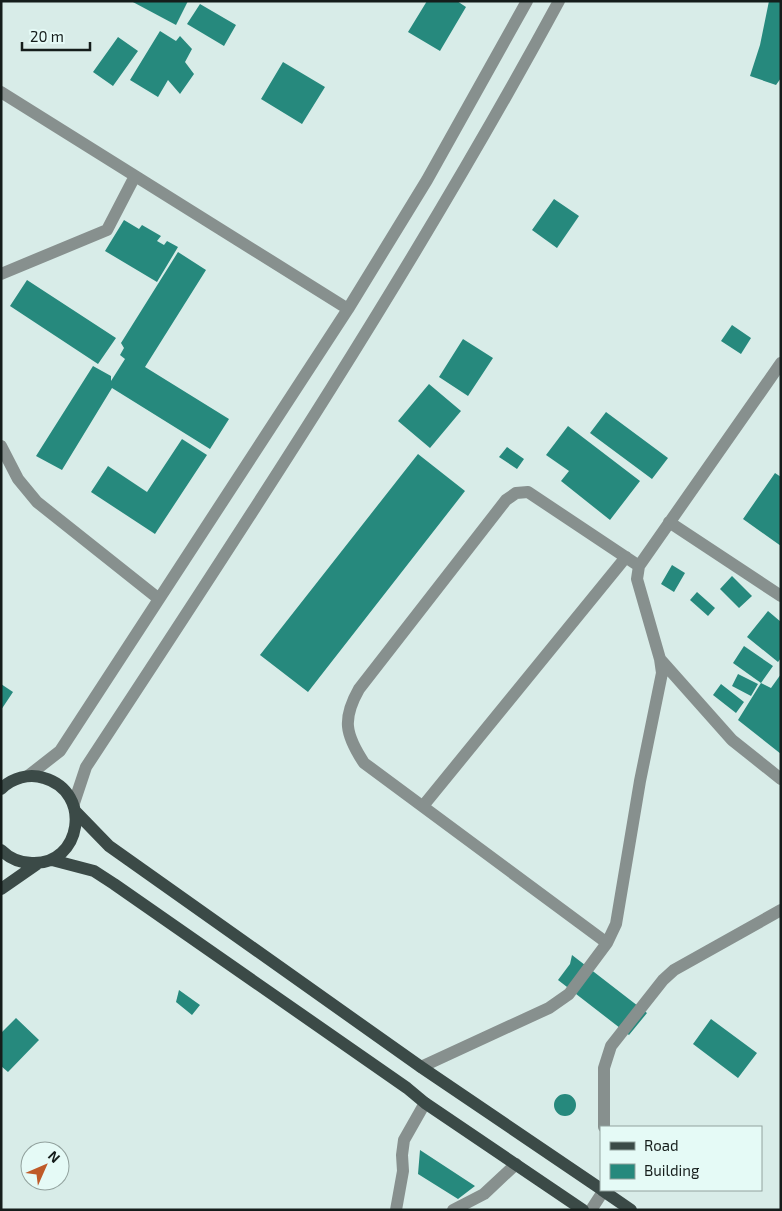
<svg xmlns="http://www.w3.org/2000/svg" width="782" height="1211" font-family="'Exo 2',sans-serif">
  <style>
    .building { fill: #26897d }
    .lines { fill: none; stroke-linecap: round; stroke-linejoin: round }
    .minor { stroke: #87908e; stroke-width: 12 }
    .major { stroke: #3b4a47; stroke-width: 12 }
  </style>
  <rect width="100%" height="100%" fill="#d8ece8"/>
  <path class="building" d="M131,1H188L176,25Z
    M427,1H457L466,7L440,51L408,32Z
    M769,1H781V78L776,85L750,76L760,45Z
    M200,4L236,25L224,46L187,24Z
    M160,31L176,41L180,36L192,49L185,62L194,74L180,94L168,80L158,97L130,80Z
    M118,37L138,51L113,86L93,72Z
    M283,62L325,87L302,124L261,99Z
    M554,199L579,216L557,248L532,230Z
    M124,220L139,229L142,225L161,236L157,241L164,245L167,241L178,247L157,282L105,251Z
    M178,252L206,270L145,367L229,419L210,449L112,388L62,470L36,456L93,366L111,376V381L125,359L120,355L124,348L121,343Z
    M27,280L116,338L98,364L10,306Z
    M732,325L751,338L741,354L721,341Z
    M463,339L493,358L468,396L439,377Z
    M429,384L461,411L430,448L398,421Z
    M606,412L668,458L652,479L590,433Z
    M568,426L640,481L610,520L561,481L569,471L546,455Z
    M182,439L207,455L155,534L91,492L108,466L147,492Z
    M507,447L524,459L517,469L499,457Z
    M418,454L465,491L308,692L260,655Z
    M775,473L781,477V546L743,519Z
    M672,565L685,573L674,592L661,584Z
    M732,576L752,596L739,608L720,589Z
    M697,592L715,608L708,616L690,600Z
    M768,611L781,622V658L778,662L747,637Z
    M744,646L773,666L761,683L733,663Z
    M738,674L758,684L751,696L732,686Z
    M781,674V754L738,720L761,683L771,688Z
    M1,684L13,692L1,710Z
    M721,684L744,702L736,713L713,695Z
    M572,955L647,1013L629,1035L558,980L570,964Z
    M179,990L200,1005L192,1015L176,1002Z
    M16,1018L39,1040L8,1072L1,1066V1033Z
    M711,1019L757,1053L738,1078L693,1044Z
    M554 1105a11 11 0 1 1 22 0a11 11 0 1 1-22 0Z
    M420,1150L475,1186L458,1199L418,1174Z"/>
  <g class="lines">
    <path class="minor" d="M1,92L348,309
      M1,274L107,230L135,176
      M1,446L18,479L37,502L159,599
      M669,522L781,596
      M660,659L732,740L781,779
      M28,776L60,751L348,309L427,180L527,1
      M74,803L86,767C251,516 416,265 559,1
      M423,806L626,557
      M607,943L364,763C345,734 342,719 359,689L506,500L516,493L528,492L639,566
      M421,1067L549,1008L569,994L607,943L616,924L640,781L662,673L660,659L637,579L639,566L781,363
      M604,1127V1068L611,1046L663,980L674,970L781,910
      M396,1210L403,1171L402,1155L404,1140L425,1103
      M453,1210L484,1194L516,1164
      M591,1210L604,1190"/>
    <path class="major" d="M1,789C12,778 29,773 44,778C93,792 82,865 32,863C20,863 10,859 1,850
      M76,812L109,846L421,1067L601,1189
      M52,860L94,871L114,884L407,1088L425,1103L583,1210
      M1,889L37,864
      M602,1190L631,1210"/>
  </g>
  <rect width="782" height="1211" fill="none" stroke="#151d1b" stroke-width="5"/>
  <rect x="600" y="1126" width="162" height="65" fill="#e5faf6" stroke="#92a29e"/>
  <rect x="610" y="1142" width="25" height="8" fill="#3b4a47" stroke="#92a29e"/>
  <text x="644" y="1151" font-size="15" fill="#151d1b">Road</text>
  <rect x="610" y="1164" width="25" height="15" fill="#26897d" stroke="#92a29e"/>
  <text x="644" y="1176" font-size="15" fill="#151d1b">Building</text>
  <g transform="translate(45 1166) rotate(45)"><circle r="24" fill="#e5faf6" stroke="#92a29e"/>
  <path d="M0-4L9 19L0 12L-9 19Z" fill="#bf5a28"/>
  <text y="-8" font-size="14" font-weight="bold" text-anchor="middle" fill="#151d1b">N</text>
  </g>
  <path d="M22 42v8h68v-8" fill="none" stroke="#151d1b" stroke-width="2.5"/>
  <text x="30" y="42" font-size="15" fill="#151d1b" stroke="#e5faf6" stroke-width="4" paint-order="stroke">20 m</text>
</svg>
